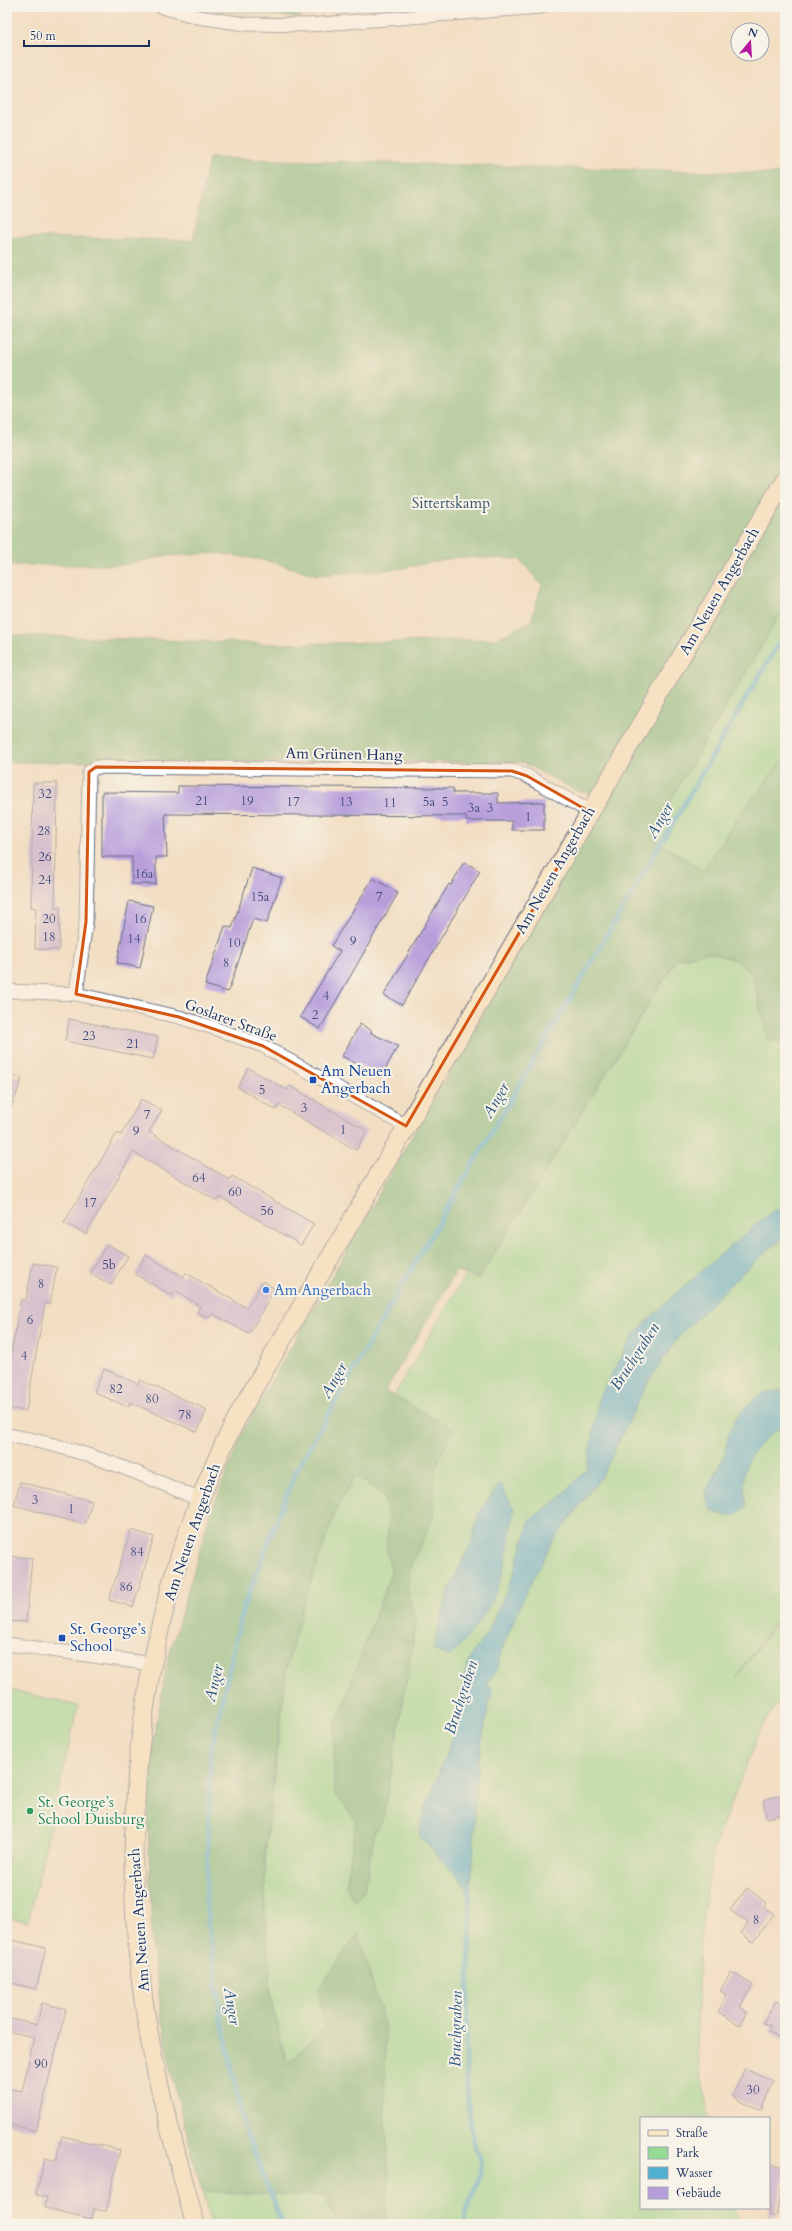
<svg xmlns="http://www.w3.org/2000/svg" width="792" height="2231" font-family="Cardo,serif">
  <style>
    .green { fill: #96db94; stroke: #588579 }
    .forest { fill: #78bb7e; stroke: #4a756e }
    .water { fill: #51b0d0; stroke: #367097 }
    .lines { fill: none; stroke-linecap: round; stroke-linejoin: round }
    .stream { stroke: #51b0d0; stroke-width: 5 }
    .building { fill: #b79edb }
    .street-casing { stroke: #666c81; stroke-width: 15 }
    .secondary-casing { stroke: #666c81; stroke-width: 20 }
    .street { stroke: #fff; stroke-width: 13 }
    .secondary { stroke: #fbe6c4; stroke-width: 18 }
    .marked { fill: none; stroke: #d45514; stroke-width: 3; stroke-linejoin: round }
    .transit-dot { fill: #1a4fb4; stroke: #f7f3e8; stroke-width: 1.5 }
    .shop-dot { fill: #3f7fe0; stroke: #f7f3e8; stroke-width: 1.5 }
    .leisure-dot { fill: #2e9e5b; stroke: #f7f3e8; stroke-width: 1.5 }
    .labels { text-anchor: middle; stroke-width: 4; stroke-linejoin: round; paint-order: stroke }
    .number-label { font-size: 13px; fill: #424b7d }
    .park-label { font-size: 15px; fill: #3a5a6c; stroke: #f7f3e8 }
    .street-label { font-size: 15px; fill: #1b2f5e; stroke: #f7f3e8 }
    .transit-label { font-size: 15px; fill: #164399; stroke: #f7f3e8; text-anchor: start }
    .shop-label { font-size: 15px; fill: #366cbe; stroke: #f7f3e8; text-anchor: start }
    .leisure-label { font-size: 15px; fill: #27864d; stroke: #f7f3e8; text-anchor: start }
    .water-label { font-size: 16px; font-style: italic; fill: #2b5680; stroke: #f7f3e8 }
  </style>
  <rect width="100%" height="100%" fill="#f7f3e8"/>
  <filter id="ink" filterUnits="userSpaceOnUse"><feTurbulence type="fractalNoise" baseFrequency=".025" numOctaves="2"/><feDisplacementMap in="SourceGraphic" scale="8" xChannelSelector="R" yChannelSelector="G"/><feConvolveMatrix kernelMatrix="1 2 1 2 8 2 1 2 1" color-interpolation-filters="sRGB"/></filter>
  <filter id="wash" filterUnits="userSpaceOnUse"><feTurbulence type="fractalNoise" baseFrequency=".012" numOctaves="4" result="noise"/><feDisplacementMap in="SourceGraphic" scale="16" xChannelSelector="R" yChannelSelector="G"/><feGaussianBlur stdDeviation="0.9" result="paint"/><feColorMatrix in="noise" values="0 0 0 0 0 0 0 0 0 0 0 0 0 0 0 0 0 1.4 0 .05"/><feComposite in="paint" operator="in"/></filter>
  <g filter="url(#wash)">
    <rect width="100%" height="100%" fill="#f2dec2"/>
    <path class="green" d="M190,7H303L301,17L198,10Z
      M785,606V757L736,820L703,871L653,838L664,811Z
      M709,952L738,961L785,968V1607L736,1678L785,1611V1691L760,1730L713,1849L700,1939L696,2049L709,2118H641V2208H735L740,2224H338L287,2064L272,2005L265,1911V1857L287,1666L303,1604L335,1512L354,1476L405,1402L394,1396L466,1274L479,1278L677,959Z
      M7,1689L78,1706L28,1922L7,1917Z
      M202,2191L326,2196L336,2224H212Z"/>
    <path class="forest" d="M209,158L785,174V606L664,811L653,838L703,871L736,820L782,761L785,764V1042L767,1040L753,975L738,961L709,952L677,959L479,1278L456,1271L385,1391L453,1429L435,1469L433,1518L411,1566L407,1588L416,1623L384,1815L375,1831L364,1892L354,1900L346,1886L356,1821L334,1792V1731L391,1572L386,1545L389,1520L383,1494L355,1476L335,1512L303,1604L287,1666L270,1802L265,1856V1911L272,2005L287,2064L325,2027L318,1990L358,1934L385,2025V2121L389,2170L386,2224H336L326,2196L202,2191L169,2066L152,1946L148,1815L153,1744L168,1659L210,1515L245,1427L607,797L577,791L522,762H7V635L282,644L388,642L496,639L531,621L542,585L519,559L459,557L397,569L317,575L268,561L218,553L163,556L123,565H7V237L193,240Z"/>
    <path class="water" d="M785,1204V1236L744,1271L680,1335L648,1381L602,1476L553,1541L525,1594L502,1649L497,1671L486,1683L492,1691C484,1726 477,1762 475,1798C472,1830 477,1856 469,1889L420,1837L422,1817L464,1708L462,1682L472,1654L488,1632L513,1576L530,1520L560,1498L587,1469L599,1397L634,1334L673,1296L761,1220Z
      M783,1390L785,1393V1425C772,1431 751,1451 746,1465C742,1477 745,1493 746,1506C733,1520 727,1517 711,1510L705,1494L725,1454L728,1435L736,1418L749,1404L765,1392Z
      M500,1483L514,1509C510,1532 508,1558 500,1581C490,1610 471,1636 449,1657L433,1649L448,1592L472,1541L479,1513Z"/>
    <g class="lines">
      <path class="stream" d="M282,2224L244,2126L221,2017L206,1904L211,1749L243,1608L295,1473L406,1278L785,632
        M466,2224C461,2211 484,2182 481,2161C481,2156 477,2151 475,2147C469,2126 467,2088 466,2065C464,2004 475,1944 468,1883"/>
    </g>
    <g id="blocks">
      <path class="building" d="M33,783H57L55,908H60L59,950L35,949L36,908L31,907Z
        M178,786L453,788V793H498V803L544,802V830H512V821H466V816L165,814L167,857H156V884H132V857H102V792L178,793Z
        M464,862L480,871L402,1005L384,995L449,884L451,885Z
        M252,868L282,878L267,923L253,919L228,992L205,985L225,926L232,928Z
        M373,878L398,893L320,1029L300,1017L340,951L331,946Z
        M129,901L153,906L140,968L117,963Z
        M69,1019L158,1037L153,1059L65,1041Z
        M360,1024L372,1031L371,1033L398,1046L381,1077L342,1056Z
        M248,1068L287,1090L290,1086L367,1131L356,1150L279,1105L276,1110L238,1087Z
        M7,1073L22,1079L8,1116H7Z
        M141,1099L162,1110L149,1132L230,1180L232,1176L314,1224L301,1245L220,1197L217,1201L133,1152L86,1234L64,1223L117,1133L121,1135Z
        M107,1244L128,1256L111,1285L90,1273Z
        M146,1255L183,1277L186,1273L247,1308L263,1281L275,1289L249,1334L212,1313L209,1318L197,1312L200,1306L175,1291L172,1296L135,1274Z
        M33,1263L57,1267L50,1304L45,1303L26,1411L7,1408V1378L21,1299L26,1300Z
        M104,1369L138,1384L140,1380L207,1410L197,1432L130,1402L128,1407L94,1392Z
        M20,1482L92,1501L85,1525L14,1505Z
        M131,1530L154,1537L133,1607L109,1600Z
        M7,1556L32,1558L26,1622L7,1621Z
        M785,1794V1814L767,1818L763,1800Z
        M747,1888L766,1903L764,1907L774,1914L753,1942L741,1933L748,1923L730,1910Z
        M7,1939L46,1948L36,1989L7,1982Z
        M731,1972L753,1985L740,2007L747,2012L740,2025L718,2012L727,1995L720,1991Z
        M776,2001L785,2006V2041L768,2031L771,2026L763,2023Z
        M42,2003L66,2009L36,2131L7,2124V2088L22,2091L34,2037L7,2031V2018L37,2025Z
        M745,2068L773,2081L761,2109L738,2101V2099L732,2096Z
        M62,2136L120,2150L106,2211L94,2209L92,2219L45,2208L47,2197L36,2195L45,2158L56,2161Z
        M769,2164L785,2167L776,2216H769Z"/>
    </g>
  </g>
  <g filter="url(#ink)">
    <use href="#blocks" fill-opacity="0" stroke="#666c81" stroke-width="1"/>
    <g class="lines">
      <defs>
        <path id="street" d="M162,7L198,17L245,24L308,25L541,7
          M7,991L76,994L179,1017L214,1028L263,1046L406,1126
          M76,994L86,922L89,772L96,767L512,771L527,776L590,812
          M7,1435C75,1446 138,1472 200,1500
          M7,1644L152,1664"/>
        <path id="secondary" d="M195,2224C181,2170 165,2116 154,2061C110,1844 137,1607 241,1410L785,479"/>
      </defs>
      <use href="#street" class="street-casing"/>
      <use href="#secondary" class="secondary-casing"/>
      <use href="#street" class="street"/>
      <use href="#secondary" class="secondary"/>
    </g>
  </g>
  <path d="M0 0H792V2231H0ZM96,767L512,771L527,776L590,812L406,1126L263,1046L179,1017L76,994L86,922L89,772Z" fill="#f2dec2" fill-opacity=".55" fill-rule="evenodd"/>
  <path class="marked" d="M96,767L512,771L527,776L590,812L406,1126L263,1046L179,1017L76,994L86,922L89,772Z"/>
  <g class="transit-dot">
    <rect x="309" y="1076" width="8" height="8" rx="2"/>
    <rect x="58" y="1634" width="8" height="8" rx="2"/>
  </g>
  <circle class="shop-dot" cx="266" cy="1290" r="4"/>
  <circle class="leisure-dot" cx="30" cy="1811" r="4"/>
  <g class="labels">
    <g class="number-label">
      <text x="45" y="798">32</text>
      <text x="202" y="805">21</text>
      <text x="247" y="805">19</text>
      <text x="293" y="806">17</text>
      <text x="346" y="806">13</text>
      <text x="429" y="806">5a</text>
      <text x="445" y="806">5</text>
      <text x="390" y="807">11</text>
      <text x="474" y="812">3a</text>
      <text x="490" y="812">3</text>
      <text x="528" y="821">1</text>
      <text x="44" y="835">28</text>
      <text x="45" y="861">26</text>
      <text x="144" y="878">16a</text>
      <text x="45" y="884">24</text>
      <text x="260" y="901">15a</text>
      <text x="379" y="901">7</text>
      <text x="49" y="923">20</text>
      <text x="140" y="923">16</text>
      <text x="49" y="941">18</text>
      <text x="134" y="943">14</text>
      <text x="353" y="945">9</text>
      <text x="234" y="947">10</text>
      <text x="226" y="967">8</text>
      <text x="326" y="1000">4</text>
      <text x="315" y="1019">2</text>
      <text x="89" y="1040">23</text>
      <text x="133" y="1048">21</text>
      <text x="262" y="1094">5</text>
      <text x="304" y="1112">3</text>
      <text x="147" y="1119">7</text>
      <text x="343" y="1134">1</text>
      <text x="136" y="1135">9</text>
      <text x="199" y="1182">64</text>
      <text x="235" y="1196">60</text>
      <text x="90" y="1207">17</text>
      <text x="267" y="1215">56</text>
      <text x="109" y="1269">5b</text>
      <text x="41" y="1288">8</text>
      <text x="30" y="1324">6</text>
      <text x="24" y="1360">4</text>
      <text x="116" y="1393">82</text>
      <text x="152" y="1403">80</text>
      <text x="185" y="1419">78</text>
      <text x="35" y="1504">3</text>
      <text x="71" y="1513">1</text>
      <text x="137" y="1556">84</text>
      <text x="126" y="1591">86</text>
      <text x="756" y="1924">8</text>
      <text x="41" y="2068">90</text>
      <text x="753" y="2094">30</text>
    </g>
    <g class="park-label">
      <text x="451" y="508">Sittertskamp</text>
    </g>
    <g class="street-label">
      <text transform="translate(719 591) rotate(-60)" y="5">Am Neuen Angerbach</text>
      <text transform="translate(344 754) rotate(1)" y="5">Am Grünen Hang</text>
      <text transform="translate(555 870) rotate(-60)" y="5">Am Neuen Angerbach</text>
      <text transform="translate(231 1020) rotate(20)" y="5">Goslarer Straße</text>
      <text transform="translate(192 1532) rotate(-71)" y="5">Am Neuen Angerbach</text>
      <text transform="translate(139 1920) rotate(-94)" y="5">Am Neuen Angerbach</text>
    </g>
    <g class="transit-label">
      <text x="321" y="1076">Am Neuen<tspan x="321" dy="17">Angerbach</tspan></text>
      <text x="70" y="1634">St. George’s<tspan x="70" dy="17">School</tspan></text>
    </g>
    <g class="shop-label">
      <text x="274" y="1295">Am Angerbach</text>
    </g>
    <g class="leisure-label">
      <text x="38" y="1807">St. George’s<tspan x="38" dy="17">School Duisburg</tspan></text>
    </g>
    <g class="water-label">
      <text transform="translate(659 820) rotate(-60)" y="6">Anger</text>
      <text transform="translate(495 1100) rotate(-60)" y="6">Anger</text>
      <text transform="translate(634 1356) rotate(-57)" y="6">Bruchgraben</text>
      <text transform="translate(333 1380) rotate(-60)" y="6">Anger</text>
      <text transform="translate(213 1683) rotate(-77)" y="6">Anger</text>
      <text transform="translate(460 1697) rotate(-72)" y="6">Bruchgraben</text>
      <text transform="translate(233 2006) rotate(81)" y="6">Anger</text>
      <text transform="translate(455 2029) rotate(-89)" y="6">Bruchgraben</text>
    </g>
  </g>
  <rect width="792" height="2231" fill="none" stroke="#f7f3e8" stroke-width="24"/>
  <rect x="640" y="2117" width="130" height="92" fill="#f7f3e8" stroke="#9fa5b1"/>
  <rect x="648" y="2130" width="20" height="6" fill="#fbe6c4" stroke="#9fa5b1"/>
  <text x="676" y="2137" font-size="12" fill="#1b2f5e">Straße</text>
  <rect x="648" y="2147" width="20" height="12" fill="#96db94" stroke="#9fa5b1"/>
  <text x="676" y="2157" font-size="12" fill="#1b2f5e">Park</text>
  <rect x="648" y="2167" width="20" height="12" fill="#51b0d0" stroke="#9fa5b1"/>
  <text x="676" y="2177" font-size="12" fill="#1b2f5e">Wasser</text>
  <rect x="648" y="2187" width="20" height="12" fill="#b79edb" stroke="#9fa5b1"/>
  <text x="676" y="2197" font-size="12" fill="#1b2f5e">Gebäude</text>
  <g transform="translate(750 42) rotate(18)"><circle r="19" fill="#f7f3e8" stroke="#9fa5b1"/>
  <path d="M0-3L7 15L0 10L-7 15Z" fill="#b5179e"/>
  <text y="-6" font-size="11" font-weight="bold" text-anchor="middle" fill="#1b2f5e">N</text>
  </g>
  <path d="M24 40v6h125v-6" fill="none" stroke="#1b2f5e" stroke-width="2"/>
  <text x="30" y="40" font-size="12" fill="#1b2f5e" stroke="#f7f3e8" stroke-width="3" paint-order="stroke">50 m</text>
</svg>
